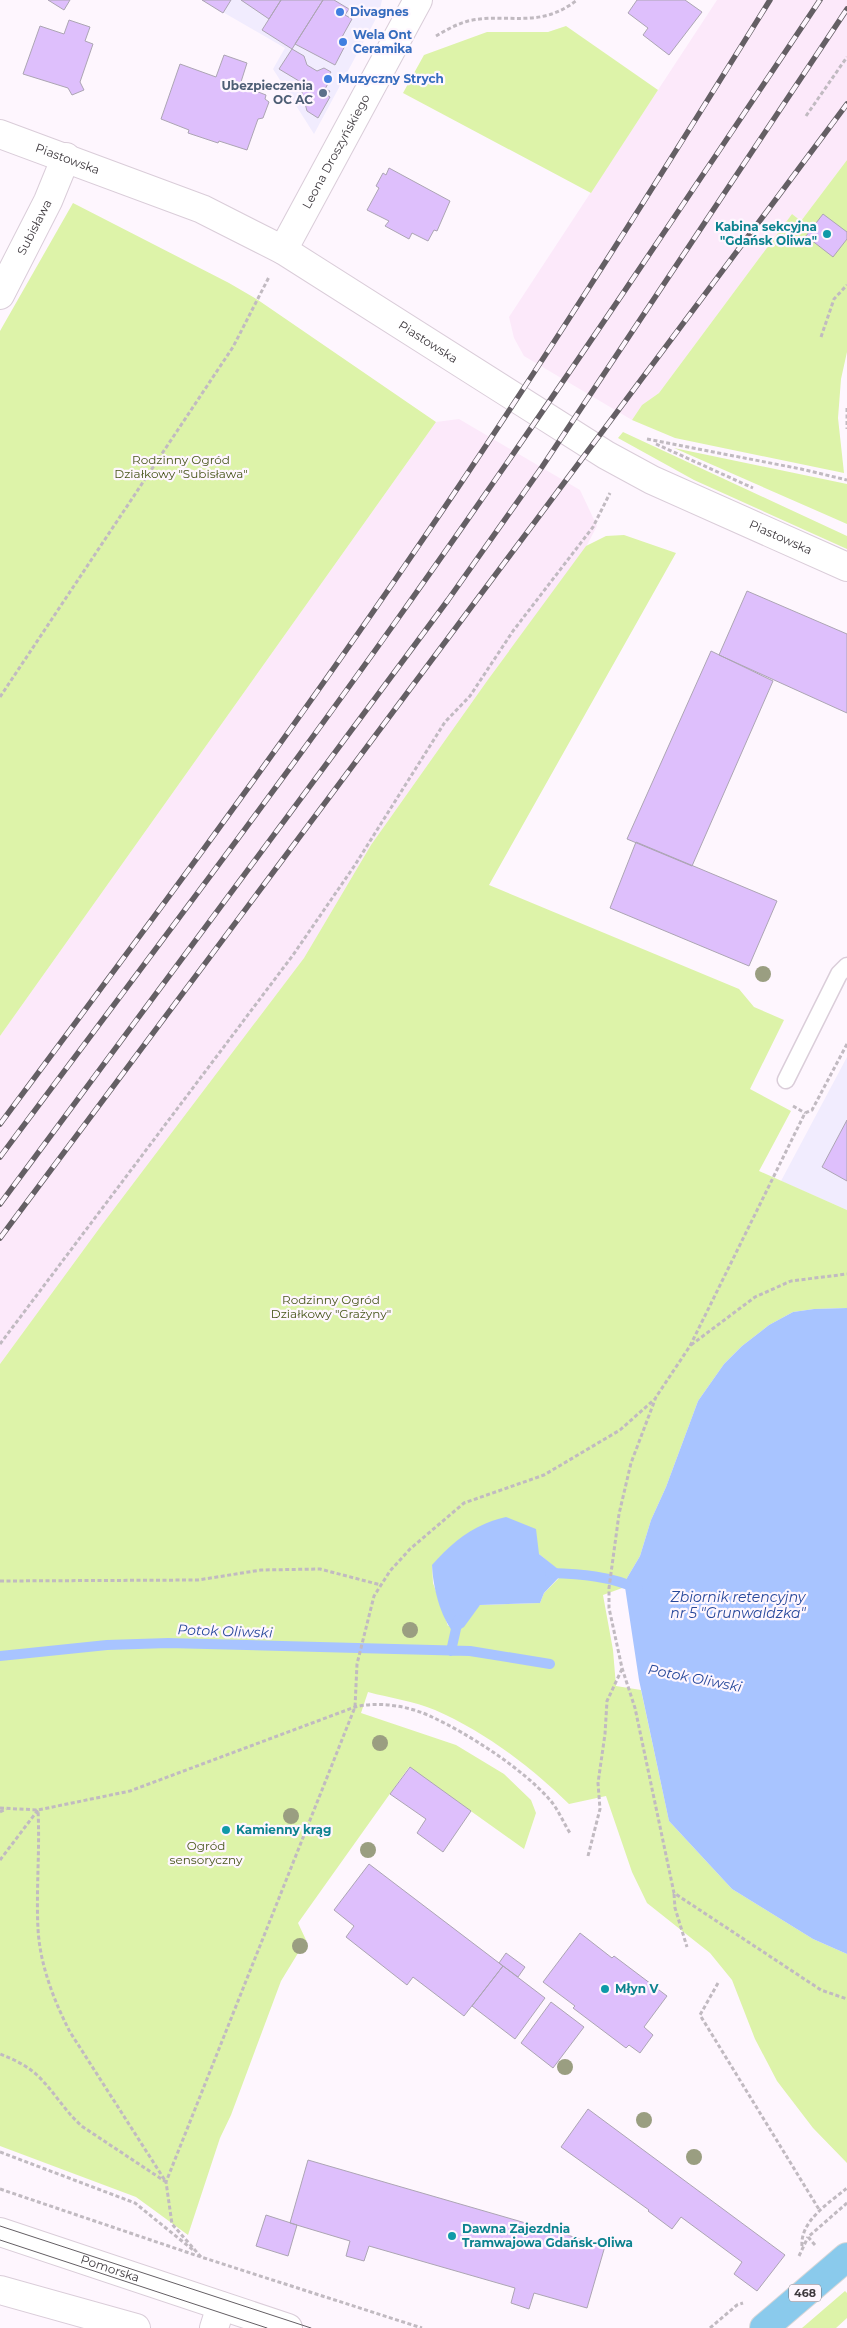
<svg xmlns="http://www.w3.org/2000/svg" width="847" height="2328" font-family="Montserrat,sans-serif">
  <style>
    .commercial { fill: #f1ecfe }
    .built { fill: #fce9fa }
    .green { fill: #ddf3a9; fill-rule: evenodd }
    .water { fill: #a8c4ff }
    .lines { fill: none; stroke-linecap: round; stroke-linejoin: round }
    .stream { stroke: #a8c4ff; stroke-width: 10 }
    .building { fill: #debffc; stroke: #aca5b3 }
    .lane-casing { stroke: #dacdd9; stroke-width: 19 }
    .street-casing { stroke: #dacdd9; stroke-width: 30 }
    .secondary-casing { stroke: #dacdd9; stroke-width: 30 }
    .primary-casing { stroke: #d8d7d8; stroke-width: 30 }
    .path { stroke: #c1bac1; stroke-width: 3; stroke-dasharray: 4 2.5; stroke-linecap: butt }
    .lane { stroke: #fff; stroke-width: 16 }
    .street { stroke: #fff; stroke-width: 28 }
    .secondary { stroke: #fff; stroke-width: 28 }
    .primary { stroke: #8acaec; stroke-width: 28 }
    .tram { stroke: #645f64; stroke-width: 1 }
    .rail-casing { stroke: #645f64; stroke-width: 5.5 }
    .rail { stroke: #fef6fe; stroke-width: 4; stroke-dasharray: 11; stroke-linecap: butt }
    .tree { fill: #9a9e81 }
    .shop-dot { fill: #3f7fe0; stroke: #fef6fe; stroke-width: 2 }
    .service-dot { fill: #5c6f8a; stroke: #fef6fe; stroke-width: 2 }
    .culture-dot { fill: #0f9aa8; stroke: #fef6fe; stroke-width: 2 }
    .labels { text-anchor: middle; stroke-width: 4.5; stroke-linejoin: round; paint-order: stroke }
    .shield { fill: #fef6fe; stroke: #787278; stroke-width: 1 }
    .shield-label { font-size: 11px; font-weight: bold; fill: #3e393e }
    .shop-label { font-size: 12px; font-weight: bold; fill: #366cbe; stroke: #fef6fe; text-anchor: start }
    .service-label { font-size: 12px; font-weight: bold; fill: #4e5e75; stroke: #fef6fe; text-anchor: end }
    .street-label { font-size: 12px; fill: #3e393e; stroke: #fef6fe }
    .culture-label { font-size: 12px; font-weight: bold; fill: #0d838f; stroke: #fef6fe; text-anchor: start }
    .park-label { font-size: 12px; fill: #48561b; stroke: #fef6fe }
    .water-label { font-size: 14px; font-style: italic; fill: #27489b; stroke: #fef6fe }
  </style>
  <rect width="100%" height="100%" fill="#fef6fe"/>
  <path class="commercial" d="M202,0H382L379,13L314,134L273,69L285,48Z
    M847,1057V1210L781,1181Z"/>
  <path class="built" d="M717,0H847V160L801,221L792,214L659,393L642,405L632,420L524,356L514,338L509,317Z
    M459,419L580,490L597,526L586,547L487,681L371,845L304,958L101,1226L0,1364V1036L436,422Z"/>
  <path class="green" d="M566,26L658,90L591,193L403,93L424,55L487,32H548Z
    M847,160V352L841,379L838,418L844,473L675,438L632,420L642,405L659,393L792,214L801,221Z
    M73,203L229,283L258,300L436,422L0,1036V331Z
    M623,432L847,536V549L694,480L618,438Z
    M674,448L847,484V524Z
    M624,535L676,553L489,885L739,989L754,1007L784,1020L750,1089L791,1111L759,1171L847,1210V1308L814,1309L793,1312L769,1325L742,1346L724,1364L698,1401L666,1487L651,1520L640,1556L627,1578L625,1587L603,1595L613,1650L616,1686L641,1690L669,1821L732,1889L813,1939L847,1954V2163L813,2128L777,2081L755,2039L732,1980L710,1953L647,1903L632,1872L606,1796L569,1804C530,1766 485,1732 435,1710C414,1701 390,1698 368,1692L361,1713L456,1745L504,1774L531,1800L536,1813L524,1849L409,1767L298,1923L306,1940L281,1981L231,2115L220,2138L188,2235L136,2197L0,2146V1364L101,1226L304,958L371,845L487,681L586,546L606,536ZM539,1554L563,1574L544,1593L540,1603L480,1605L448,1626L433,1583L432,1565Z
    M845,2291L847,2293V2318L836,2328H802Z"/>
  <path class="water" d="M847,1308V1954L813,1939L732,1889L669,1821L639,1680L625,1587L627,1578L640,1556L651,1520L666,1487L698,1401L724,1364L742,1346L769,1325L793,1312L814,1309Z
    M506,1517L536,1529L539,1554L563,1573L544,1593L540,1603L480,1605L464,1627L454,1633C440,1616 433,1587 432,1565C453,1541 475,1524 506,1517Z"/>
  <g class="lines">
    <path class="stream" d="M550,1573C580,1574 611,1576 638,1589
      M451,1651L458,1620
      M0,1656L107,1645L168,1643L470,1651L550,1664"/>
  </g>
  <path class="building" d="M48,0H70L64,10Z
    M202,0H231L223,13Z
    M241,0H281L269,19Z
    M281,0H323L292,49L262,30Z
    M323,0H334L349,9L345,15L352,19L342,37L348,40L335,65L295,44Z
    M637,0H685L702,12L669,55L643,35L648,28L628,13Z
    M69,20L90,27L85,41L93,44L80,82L84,90L72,95L68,88L23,74L40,26L64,34Z
    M292,49L304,56L307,65L317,71L324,68L331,72L327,78L330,80L325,89L330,91L327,95L330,97L318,118L307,111L299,81L279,69Z
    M224,55L247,63L240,85L266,95L265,99L269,102L263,118L258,119L247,150L219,141L218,143L188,133L189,130L161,119L180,64L216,77Z
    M389,168L450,201L437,231L434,230L428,241L412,233L409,239L385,226L389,221L367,210L379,188L376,186L383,173L386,175Z
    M823,214L847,232V239L833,257L806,236Z
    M747,591L847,634V713L719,655Z
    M711,651L773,681L692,866L627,839Z
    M636,842L777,901L749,966L610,908Z
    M847,1120V1181L822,1167Z
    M410,1767L471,1811L443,1852L417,1833L426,1819L390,1794Z
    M369,1864L503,1966L464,2016L413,1977L407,1985L346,1937L354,1926L334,1910Z
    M580,1933L612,1958L614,1956L667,1996L644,2027L653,2035L640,2053L629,2045L626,2048L573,2008L575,2006L543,1982Z
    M506,1953L525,1967L518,1977L499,1963Z
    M503,1966L545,1998L515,2039L472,2006Z
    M551,2002L584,2027L553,2068L521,2043Z
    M588,2109L785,2255L757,2291L734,2274L742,2262L681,2217L672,2229L648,2211L649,2210L561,2147Z
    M308,2160L605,2246L587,2308L534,2293L529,2309L511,2303L515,2288L369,2246L364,2261L346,2256L350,2241L290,2223Z
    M266,2215L297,2225L288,2256L256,2246Z"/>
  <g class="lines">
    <defs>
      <path id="lane" d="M786,1080L839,974L847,966"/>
      <g id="street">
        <path id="s1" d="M0,295L48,201L66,157"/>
        <path d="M0,2290L136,2328"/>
        <path d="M214,2328L221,2306"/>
      </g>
      <g id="secondary">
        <path id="s2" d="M0,134L202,209L283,250L606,455L652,480L847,567"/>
        <path id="s3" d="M283,250L418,0"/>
        <path id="s4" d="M0,2232L288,2328"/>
      </g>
      <path id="primary" d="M764,2328L847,2257"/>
    </defs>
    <use href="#lane" class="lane-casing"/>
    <use href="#street" class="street-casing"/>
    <use href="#secondary" class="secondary-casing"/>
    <use href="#primary" class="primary-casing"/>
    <path class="path" d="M436,36C446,30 457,24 468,21C508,12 539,30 577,0
      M806,116L847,57
      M821,337L834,299L847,285
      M847,408V429
      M647,439L801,469L847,480
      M656,444L753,488
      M0,697L233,347L269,277
      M847,1044L812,1110L805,1113L690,1346L656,1397L631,1463L619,1514L609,1588V1608L622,1668L635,1708L674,1893L821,1990L847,1999
      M793,1106L805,1113
      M0,1344L293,955L355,865L445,722L470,696L513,631L593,527L610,493
      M691,1345L755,1297L791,1281L847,1274
      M0,1581L198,1580L261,1570L320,1569L381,1585
      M0,1808L38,1810L130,1791L355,1707C378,1701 410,1706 432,1717C469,1734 523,1769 550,1800C558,1809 563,1822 570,1833
      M0,1812L6,1809
      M588,1856L600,1809L598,1783L605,1734L607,1701L622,1669
      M0,1860L38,1810C40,1850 36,1890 38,1929C40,1965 54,2001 70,2032L166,2182L83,2127C65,2112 54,2091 37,2075C26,2065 13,2059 0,2054
      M674,1894L675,1908L687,1947
      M718,1983L700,2015L820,2211
      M0,2152L135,2203L193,2250
      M0,2189L201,2257L422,2328
      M815,2245L808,2237L847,2203
      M802,2246C800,2221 829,2203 847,2188
      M799,2256L808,2237
      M201,2257L172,2224L166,2182L355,1707L357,1664L374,1596L390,1571L410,1549L464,1503L544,1475L620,1430L656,1398
      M710,2328L737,2305L743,2303"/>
    <use href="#lane" class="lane"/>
    <use href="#street" class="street"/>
    <use href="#secondary" class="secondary"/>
    <use href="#primary" class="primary"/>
    <path class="tram" d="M0,2226L311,2328
      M0,2240L267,2328"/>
    <defs>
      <path id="rail" d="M0,1124C138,939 276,754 406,564C533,379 652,190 770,0
        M0,1157C132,980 266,804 394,624C540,419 680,209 820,0
        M0,1204L448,600L542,467L847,9
        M0,1238L847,104"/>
    </defs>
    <use href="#rail" class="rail-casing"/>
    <use href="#rail" class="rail"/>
  </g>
  <g class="tree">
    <circle cx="763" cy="974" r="8"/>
    <circle cx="410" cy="1630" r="8"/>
    <circle cx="380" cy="1743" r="8"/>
    <circle cx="291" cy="1816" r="8"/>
    <circle cx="368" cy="1850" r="8"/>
    <circle cx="300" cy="1946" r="8"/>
    <circle cx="565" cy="2067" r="8"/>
    <circle cx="644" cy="2120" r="8"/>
    <circle cx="694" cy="2157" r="8"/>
  </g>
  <g class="shop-dot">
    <circle cx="340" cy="12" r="5"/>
    <circle cx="343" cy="42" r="5"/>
    <circle cx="328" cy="79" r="5"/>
  </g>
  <circle class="service-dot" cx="323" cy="93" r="5"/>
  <g class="culture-dot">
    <circle cx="827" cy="234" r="5"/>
    <circle cx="226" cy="1830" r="5"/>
    <circle cx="605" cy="1989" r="5"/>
    <circle cx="452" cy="2236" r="5"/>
  </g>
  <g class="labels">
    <rect class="shield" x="789" y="2284.5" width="32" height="17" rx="4"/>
    <g class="shield-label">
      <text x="805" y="2297">468</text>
    </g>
    <g class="shop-label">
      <text x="350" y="16">Divagnes</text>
      <text x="353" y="39">Wela Ont<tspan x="353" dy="14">Ceramika</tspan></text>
      <text x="338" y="83">Muzyczny Strych</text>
    </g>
    <g class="service-label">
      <text x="313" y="90">Ubezpieczenia<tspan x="313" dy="14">OC AC</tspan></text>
    </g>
    <g class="street-label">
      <text dy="4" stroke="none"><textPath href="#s3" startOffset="112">Leona Droszyńskiego</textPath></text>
      <text dy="4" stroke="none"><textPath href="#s2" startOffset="72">Piastowska</textPath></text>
      <text dy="4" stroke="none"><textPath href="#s1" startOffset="76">Subisława</textPath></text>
      <text dy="4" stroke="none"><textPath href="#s2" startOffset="478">Piastowska</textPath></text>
      <text dy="4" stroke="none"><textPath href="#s2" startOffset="882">Piastowska</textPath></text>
      <text dy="4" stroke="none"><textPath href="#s4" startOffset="116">Pomorska</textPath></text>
    </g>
    <g class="culture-label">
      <text x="817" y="231" text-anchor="end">Kabina sekcyjna<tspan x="817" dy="14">"Gdańsk Oliwa"</tspan></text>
      <text x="236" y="1834">Kamienny krąg</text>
      <text x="615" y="1993">Młyn V</text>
      <text x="462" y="2233">Dawna Zajezdnia<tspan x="462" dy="14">Tramwajowa Gdańsk-Oliwa</tspan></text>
    </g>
    <g class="park-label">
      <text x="181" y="464">Rodzinny Ogród<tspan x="181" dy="14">Działkowy "Subisława"</tspan></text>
      <text x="331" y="1304">Rodzinny Ogród<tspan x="331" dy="14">Działkowy "Grażyny"</tspan></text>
      <text x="206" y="1850">Ogród<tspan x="206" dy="14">sensoryczny</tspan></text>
    </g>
    <g class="water-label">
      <text x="738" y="1602">Zbiornik retencyjny<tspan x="738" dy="16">nr 5 "Grunwaldzka"</tspan></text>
      <text transform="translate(225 1631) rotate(2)" y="5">Potok Oliwski</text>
      <text transform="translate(695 1678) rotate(11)" y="5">Potok Oliwski</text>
    </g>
  </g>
</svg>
